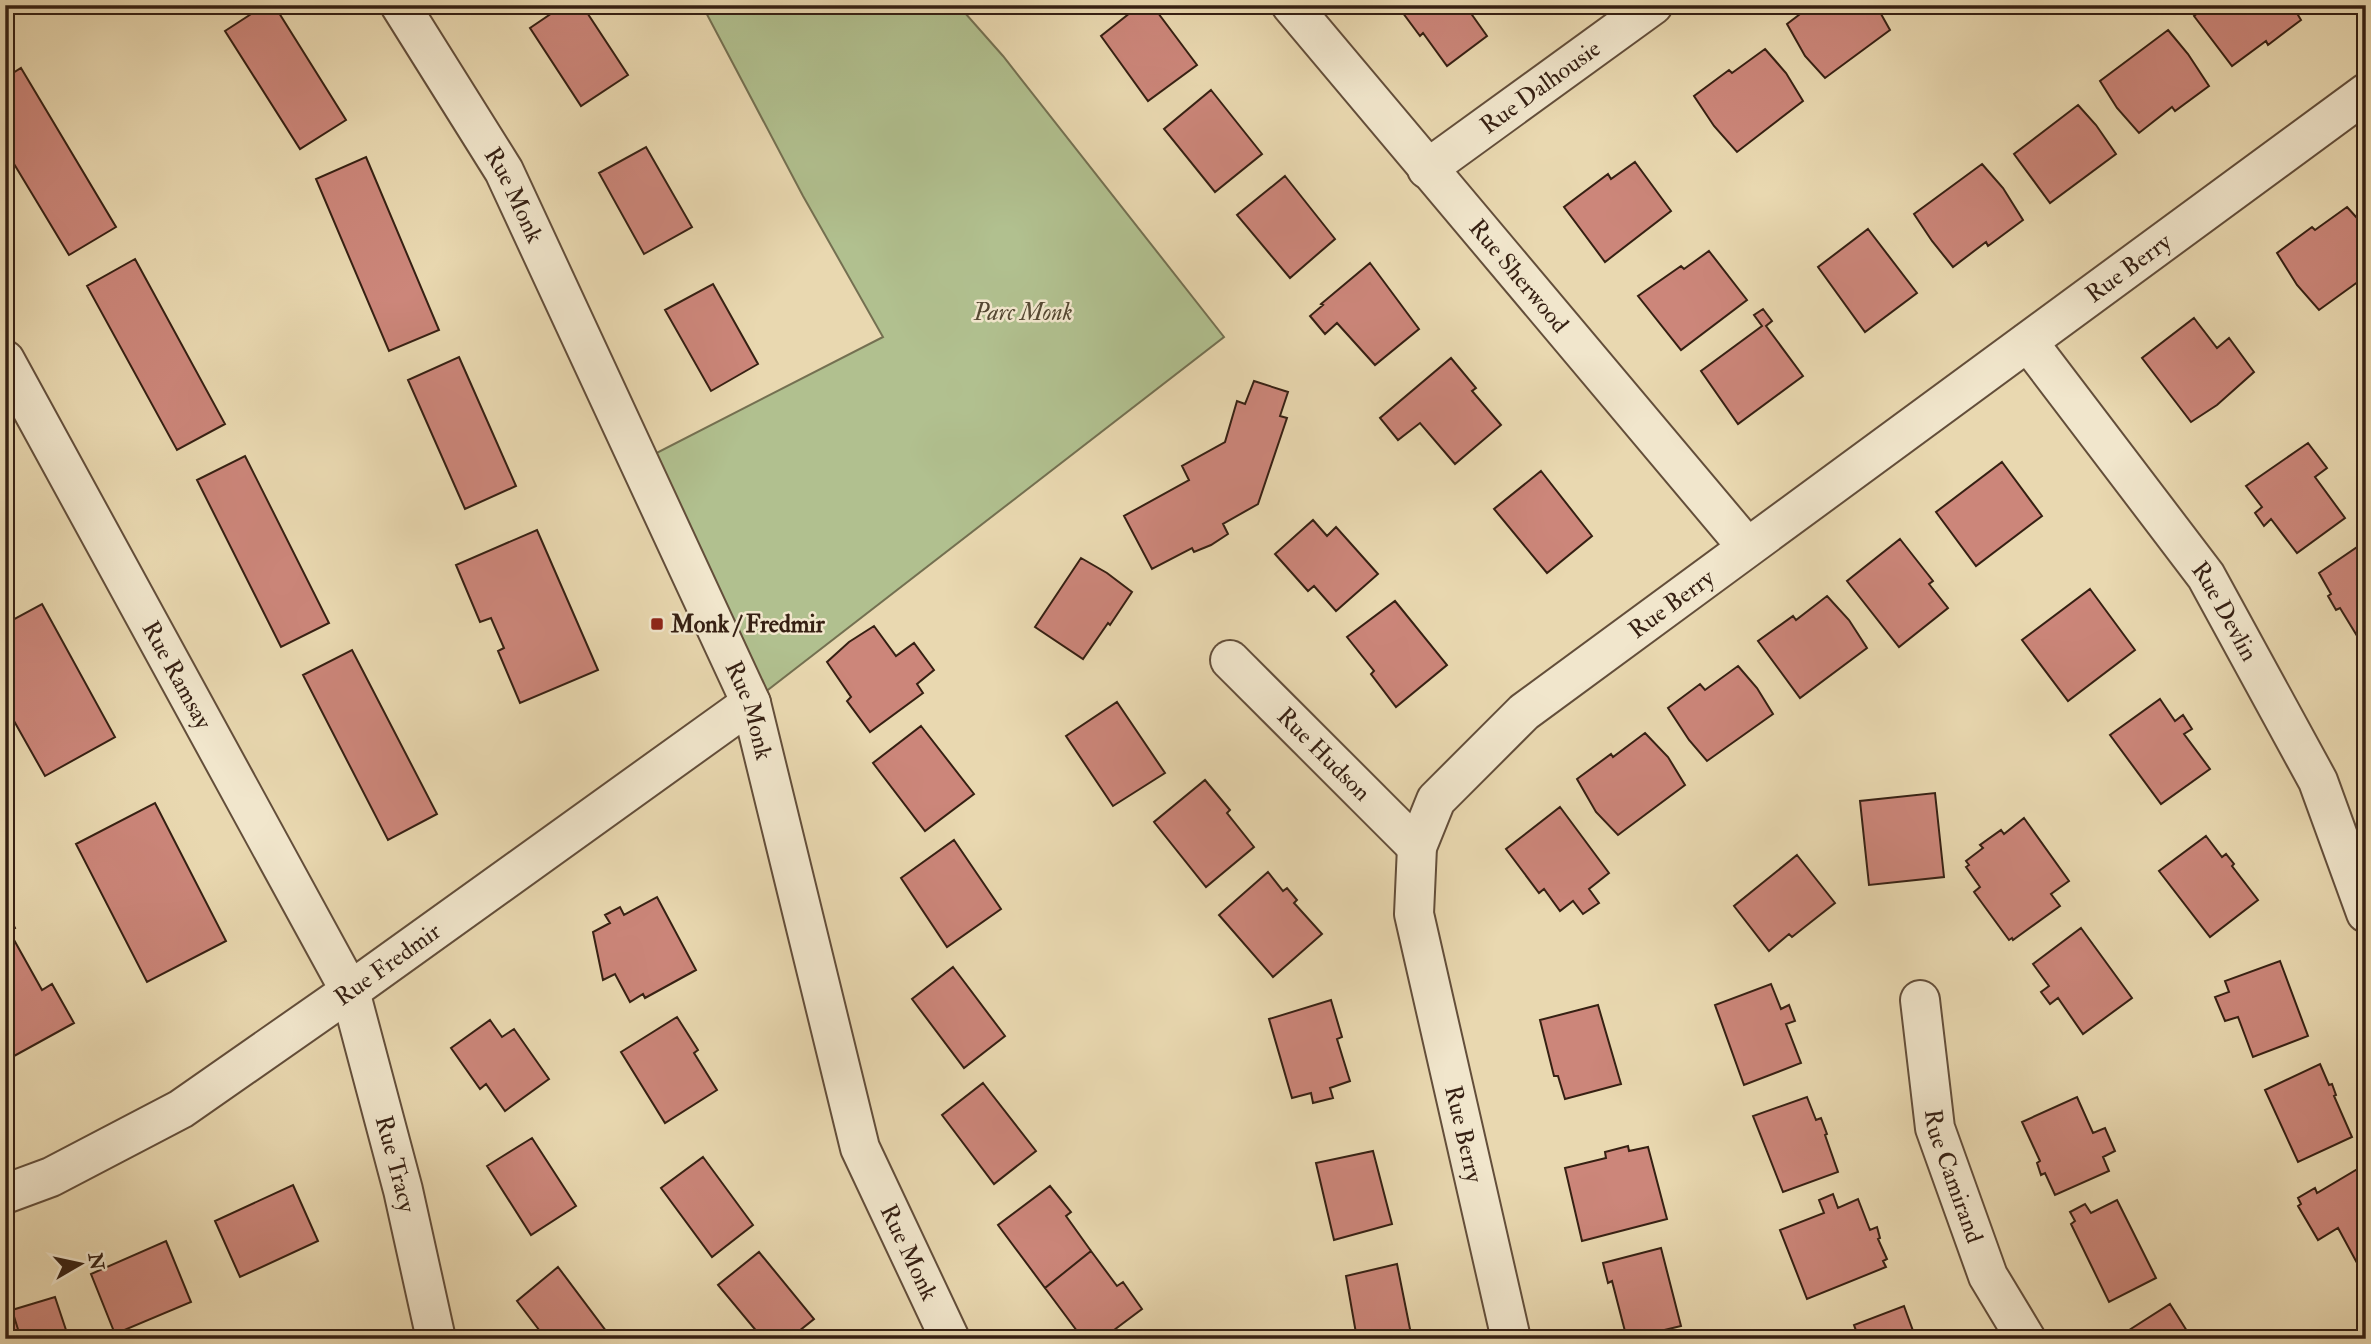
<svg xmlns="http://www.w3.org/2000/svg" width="2371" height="1344" font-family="'IM FELL Double Pica',serif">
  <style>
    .green { fill: #b1c08f; stroke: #747051; stroke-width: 2 }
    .building { fill: #cc867a; stroke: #362013; stroke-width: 2 }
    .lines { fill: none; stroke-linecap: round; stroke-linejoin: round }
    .street-casing { stroke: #634e3a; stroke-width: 42 }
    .street { stroke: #f1e6cc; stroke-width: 38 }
    .poi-dot { fill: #8f2418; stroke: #f1e6cc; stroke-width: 2.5 }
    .labels { text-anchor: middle; stroke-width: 5; stroke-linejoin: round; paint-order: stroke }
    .street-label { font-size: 24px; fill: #362013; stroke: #f1e6cc }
    .park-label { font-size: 24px; font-style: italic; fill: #554832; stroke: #f1e6cc }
    .poi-label { font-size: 24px; font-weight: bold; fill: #362013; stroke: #f1e6cc; text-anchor: start }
  </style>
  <rect width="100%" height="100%" fill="#e9d8b0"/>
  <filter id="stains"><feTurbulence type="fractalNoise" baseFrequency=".00286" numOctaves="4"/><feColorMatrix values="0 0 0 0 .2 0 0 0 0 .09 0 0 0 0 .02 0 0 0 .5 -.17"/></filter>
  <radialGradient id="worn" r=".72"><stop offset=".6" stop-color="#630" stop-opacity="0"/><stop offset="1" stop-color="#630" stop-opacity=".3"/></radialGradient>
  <path class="green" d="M702,5H958L1003,56L1224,337L751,703L639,462L883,337L803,196Z"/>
  <path class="building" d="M265,5H274L346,120L300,149L225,31Z
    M564,5H582L628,75L581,106L530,28Z
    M1140,5H1152L1197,65L1148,101L1101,36Z
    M1397,5H1465L1487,36L1447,66L1423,33L1420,36Z
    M1812,5H1876L1890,30L1825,78L1805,56L1787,24Z
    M2208,5H2292L2301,20L2268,45L2266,41L2232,66L2194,16Z
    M2168,30L2188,54L2209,86L2175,111L2172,107L2139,133L2117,108L2100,81Z
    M1765,49L1786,73L1803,101L1737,152L1714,126L1694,96L1729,70L1732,73Z
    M21,68L116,227L69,255L5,149V78Z
    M1211,90L1262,154L1215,192L1164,129Z
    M2078,105L2096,125L2116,154L2050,203L2014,154Z
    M646,147L692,227L644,254L599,173Z
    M366,157L439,330L389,351L316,179Z
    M1635,162L1671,211L1605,262L1564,207L1608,174L1611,179Z
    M1982,164L2003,188L2023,220L1988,246L1986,242L1953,267L1932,241L1914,214Z
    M1285,176L1335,239L1290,278L1237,215Z
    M2347,207L2366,228V276L2319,310L2297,285L2277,253L2312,227L2315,230Z
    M1868,229L1917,293L1865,332L1818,267Z
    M1709,251L1747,300L1681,350L1638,296L1681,266L1684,269Z
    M135,259L225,424L177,450L87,286Z
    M1370,263L1419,329L1375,365L1337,323L1325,334L1310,316L1323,305L1321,304Z
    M713,284L758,364L711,391L665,310Z
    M1763,309L1772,321L1766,326L1803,376L1738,424L1701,371L1762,326L1754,315Z
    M2194,318L2217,348L2229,338L2254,372L2217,405L2191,422L2142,358Z
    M459,357L516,486L465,509L408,380Z
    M1451,358L1476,388L1472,391L1501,425L1455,464L1420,423L1398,440L1380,418Z
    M1254,381L1288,392L1280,416L1287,418L1258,504L1223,524L1228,534L1211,545L1194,552L1192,548L1152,569L1124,516L1189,480L1182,466L1225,442L1237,401L1245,404Z
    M2308,443L2327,468L2315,477L2345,518L2297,553L2271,519L2264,526L2255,513L2262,507L2246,486Z
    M245,456L329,623L281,647L197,480Z
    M2002,462L2042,516L1976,566L1936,512Z
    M1541,471L1592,536L1547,573L1494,509Z
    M1313,520L1327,536L1336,527L1378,574L1336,611L1314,586L1308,591L1275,554Z
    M537,530L598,670L520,703L498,651L504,648L491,618L480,622L456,565Z
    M1900,539L1933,581L1929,584L1948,608L1899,647L1847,581Z
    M2366,541V641L2362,644L2340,608L2336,610L2328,596L2331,594L2319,573Z
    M1081,558L1107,573L1132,592L1110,625L1108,623L1083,659L1035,627Z
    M2090,589L2135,650L2068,701L2022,640Z
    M1827,596L1849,620L1867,648L1800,698L1758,641L1793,616L1796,620Z
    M1395,601L1447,665L1396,707L1371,674L1374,671L1347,637Z
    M42,604L115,737L45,776L5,705V624Z
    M874,626L896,656L914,643L934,670L917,684L923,693L870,732L847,701L851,697L827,662L849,642Z
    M352,650L437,814L388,840L303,675Z
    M1738,666L1757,688L1773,714L1707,761L1689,740L1668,708L1700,684L1705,690Z
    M2160,699L2175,721L2183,715L2192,729L2184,734L2210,769L2161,804L2110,735Z
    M1117,702L1165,773L1113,806L1066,736Z
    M921,726L974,794L925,831L873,763Z
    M1645,733L1668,757L1685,785L1618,835L1596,812L1577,779L1611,754L1613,757Z
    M1205,780L1230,810L1227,813L1254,847L1206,887L1154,822Z
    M1935,793L1944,877L1869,885L1860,801Z
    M155,803L226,941L147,982L76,844Z
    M1560,807L1609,873L1589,889L1599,903L1583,914L1573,901L1560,911L1544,889L1539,893L1506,849Z
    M2024,818L2069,881L2051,894L2060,906L2013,940L2012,938L2009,940L1974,892L1980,887L1966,867L1969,865L1966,861L1983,848L1980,845L2001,830L2004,834Z
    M2206,836L2222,857L2226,854L2234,864L2232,866L2258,900L2210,937L2159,871Z
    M954,840L1001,909L947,947L901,878Z
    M1797,855L1835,903L1792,937L1789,934L1769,951L1734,906Z
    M1268,872L1283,891L1287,888L1297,900L1294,903L1322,934L1273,977L1219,915Z
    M657,897L696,970L645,998L643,994L630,1002L615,974L603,980L593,932L610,923L605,915L620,907L624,915Z
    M5,909L15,928L9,931L42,990L52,984L74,1023L5,1061Z
    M2081,928L2132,998L2083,1034L2058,998L2050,1004L2041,992L2049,986L2033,964Z
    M2280,961L2308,1036L2253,1057L2238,1017L2225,1021L2215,997L2229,992L2225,981Z
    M953,967L1005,1036L964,1068L912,999Z
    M1771,984L1781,1009L1789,1005L1795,1021L1786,1024L1801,1063L1744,1085L1715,1005Z
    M1331,1000L1342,1037L1337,1039L1350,1081L1330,1088L1333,1098L1313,1103L1311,1093L1292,1098L1269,1019Z
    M1598,1005L1621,1084L1565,1099L1558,1076H1554L1540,1020Z
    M677,1017L698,1050L694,1053L717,1090L665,1123L621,1052Z
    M490,1020L502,1037L514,1029L549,1079L505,1111L486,1084L480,1089L451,1048Z
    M2320,1064L2329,1085L2332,1084L2336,1095L2334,1096L2352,1137L2298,1162L2265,1090Z
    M983,1083L1036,1151L994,1184L942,1115Z
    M1807,1097L1816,1120L1821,1118L1827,1134L1825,1135L1838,1172L1783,1192L1753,1116Z
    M2077,1097L2093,1133L2105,1128L2115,1151L2103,1157L2109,1171L2055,1195L2045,1173L2041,1175L2037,1163L2040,1161L2022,1122Z
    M532,1138L576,1206L531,1235L487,1166Z
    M1628,1146L1629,1151L1648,1147L1667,1219L1582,1241L1565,1168L1606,1158L1605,1152Z
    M1373,1151L1392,1224L1334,1240L1316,1163Z
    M703,1157L753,1225L712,1257L661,1188Z
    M2366,1164V1258L2357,1263L2338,1228L2318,1240L2298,1206L2301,1204L2298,1198L2315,1188L2317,1193Z
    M293,1185L318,1241L240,1277L215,1221Z
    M1050,1186L1071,1212L1066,1216L1091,1251L1045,1288L998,1225Z
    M1833,1194L1838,1208L1858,1199L1870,1230L1877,1227L1880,1238L1878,1239L1887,1259L1883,1261L1886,1267L1807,1299L1780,1230L1824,1213L1819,1200Z
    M2117,1200L2156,1278L2109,1302L2071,1224L2075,1221L2070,1212L2085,1204L2091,1213Z
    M166,1241L191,1302L115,1334L91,1274Z
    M1661,1248L1681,1326L1627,1339L1612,1281L1608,1283L1603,1263Z
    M1091,1251L1117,1286L1123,1282L1142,1309L1102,1339H1083L1045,1288Z
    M759,1252L814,1319L789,1339H763L718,1285Z
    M1397,1264L1412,1339H1357L1346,1276Z
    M558,1267L609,1335L605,1339H546L517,1301Z
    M55,1297L69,1339H21L12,1310Z
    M2170,1304L2192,1339H2130L2126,1332Z
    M1904,1306L1916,1339H1859L1854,1325Z
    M12,1310L21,1339H5V1312Z"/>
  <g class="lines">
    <defs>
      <g id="street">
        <path id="s1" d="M400,5L504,171L751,703L860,1148L950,1339"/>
        <path id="s2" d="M1291,5L1747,547"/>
        <path id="s3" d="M1427,169L1653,5"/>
        <path id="s4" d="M2028,342L2206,576L2318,781L2366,913"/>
        <path id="s5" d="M5,360L350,991L403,1190L436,1339"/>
        <path id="s6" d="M1230,660L1417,847"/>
        <path id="s7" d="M1920,1000L1935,1128L1988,1276L2026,1339"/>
        <path id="s8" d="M5,1194L51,1177L181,1109L350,991L751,703"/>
        <path id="s9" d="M1511,1339L1414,914L1417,847L1436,800L1524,712L2366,93"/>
      </g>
    </defs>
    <use href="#street" class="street-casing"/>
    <use href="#street" class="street"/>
  </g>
  <rect class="poi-dot" x="650" y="617" width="14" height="14" rx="3.5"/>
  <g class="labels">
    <g class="street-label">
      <text dy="8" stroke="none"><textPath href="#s3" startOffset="140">Rue Dalhousie</textPath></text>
      <text dy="8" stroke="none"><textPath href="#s1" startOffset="222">Rue Monk</textPath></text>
      <text dy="8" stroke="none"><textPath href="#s9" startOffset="1428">Rue Berry</textPath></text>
      <text dy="8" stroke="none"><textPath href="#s2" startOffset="354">Rue Sherwood</textPath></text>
      <text dy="8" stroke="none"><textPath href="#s9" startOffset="861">Rue Berry</textPath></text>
      <text dy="8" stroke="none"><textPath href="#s4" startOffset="334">Rue Devlin</textPath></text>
      <text dy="8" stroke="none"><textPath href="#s5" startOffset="359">Rue Ramsay</textPath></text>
      <text dy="8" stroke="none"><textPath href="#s1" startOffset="789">Rue Monk</textPath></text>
      <text dy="8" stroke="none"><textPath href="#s6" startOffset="133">Rue Hudson</textPath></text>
      <text dy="8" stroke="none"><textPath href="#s8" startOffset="448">Rue Fredmir</textPath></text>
      <text transform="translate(1464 1134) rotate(77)" y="8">Rue Berry</text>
      <text dy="8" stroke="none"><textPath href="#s5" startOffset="898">Rue Tracy</textPath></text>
      <text dy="8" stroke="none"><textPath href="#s7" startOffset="180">Rue Camirand</textPath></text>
      <text dy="8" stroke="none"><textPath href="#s1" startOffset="1356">Rue Monk</textPath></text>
    </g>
    <g class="park-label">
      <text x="1023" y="320">Parc Monk</text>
    </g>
    <g class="poi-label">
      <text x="671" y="632">Monk / Fredmir</text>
    </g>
  </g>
  <rect width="2371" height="1344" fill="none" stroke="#e9d8b0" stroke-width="28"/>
  <rect x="7" y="7" width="2357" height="1330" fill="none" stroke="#362013" stroke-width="3.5"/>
  <rect x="14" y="14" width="2343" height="1316" fill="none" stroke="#362013" stroke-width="2"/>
  <g transform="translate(80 1264) rotate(81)" stroke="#f1e6cc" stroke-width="5" paint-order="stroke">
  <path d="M0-5L12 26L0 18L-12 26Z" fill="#362013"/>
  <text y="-10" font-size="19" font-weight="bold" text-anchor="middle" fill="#362013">N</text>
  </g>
  <rect width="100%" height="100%" filter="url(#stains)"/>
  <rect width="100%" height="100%" fill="url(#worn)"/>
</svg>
